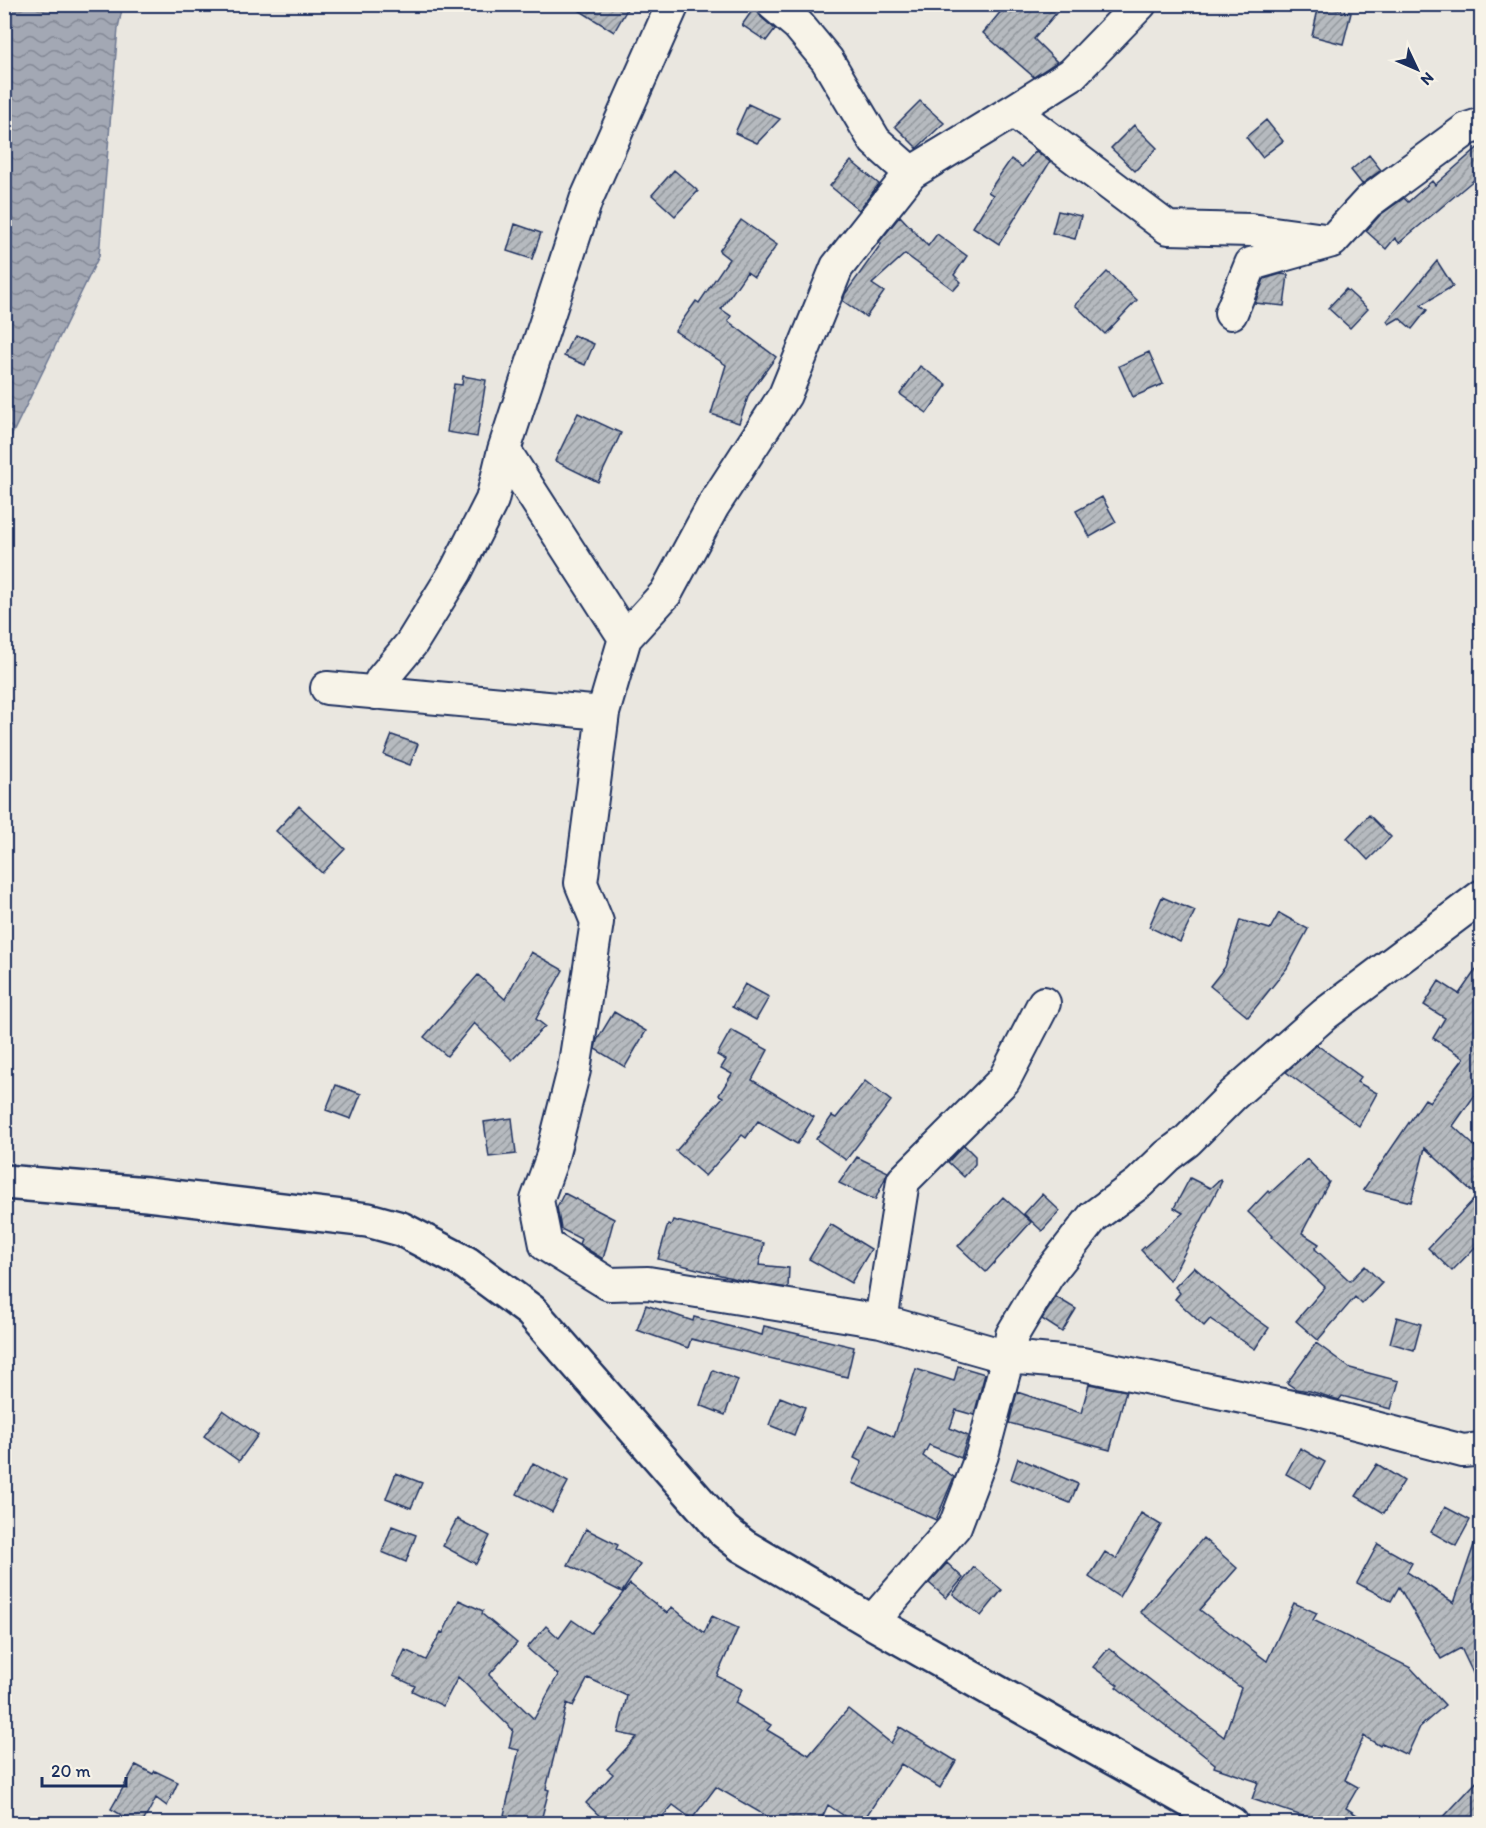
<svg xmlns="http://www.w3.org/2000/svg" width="1486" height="1828" font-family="Itim,sans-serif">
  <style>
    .water { fill: url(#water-waves); stroke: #6d7892; stroke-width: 1.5 }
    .building { fill: url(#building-hatch); stroke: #1b2f5e; stroke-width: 1.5 }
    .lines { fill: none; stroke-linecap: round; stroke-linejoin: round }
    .street-casing { stroke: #1b2f5e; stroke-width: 36 }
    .secondary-casing { stroke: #1b2f5e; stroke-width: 38 }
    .street { stroke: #f7f3e8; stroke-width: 32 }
    .secondary { stroke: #f7f3e8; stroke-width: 33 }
  </style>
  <defs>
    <pattern id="water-waves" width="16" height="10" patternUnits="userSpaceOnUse" patternTransform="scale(1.5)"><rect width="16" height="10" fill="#a3a8b4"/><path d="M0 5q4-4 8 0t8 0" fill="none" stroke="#848996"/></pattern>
    <pattern id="building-hatch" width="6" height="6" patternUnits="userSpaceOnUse" patternTransform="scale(1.5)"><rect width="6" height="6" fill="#b6babf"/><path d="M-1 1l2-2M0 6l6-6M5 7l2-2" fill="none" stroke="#93989e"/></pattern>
  </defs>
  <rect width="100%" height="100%" fill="#eae7e0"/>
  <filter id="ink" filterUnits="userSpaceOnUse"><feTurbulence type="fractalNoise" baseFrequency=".0167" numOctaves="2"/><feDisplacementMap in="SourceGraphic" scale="12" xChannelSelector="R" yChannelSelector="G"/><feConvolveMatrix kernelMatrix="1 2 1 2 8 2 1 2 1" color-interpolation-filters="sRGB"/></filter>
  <g filter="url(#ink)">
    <path class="water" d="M5,4L123,5L118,28L99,256L5,449Z"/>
    <path class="building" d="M569,4H630L614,32Z
      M1007,4H1064L1034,39L1057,62L1034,77L983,33Z
      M756,5L761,17L775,29L766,41L742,25Z
      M1319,5L1351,13L1343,44L1312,36Z
      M920,101L944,123L917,148L895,126Z
      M748,104L780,119L757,143L735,133Z
      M1266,120L1283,141L1262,157L1246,137Z
      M1134,125L1157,148L1135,171L1111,148Z
      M1482,144V173L1399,243L1395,238L1386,249L1366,231L1380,215L1404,198L1408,202L1432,181L1435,185Z
      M1036,151L1050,162L999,244L973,227L993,195L988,192L1011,159L1022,167Z
      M1369,155L1381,170L1362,184L1351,170Z
      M851,161L879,184L859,210L830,186Z
      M674,170L698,191L675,216L652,195Z
      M1058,211L1081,216L1075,239L1052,233Z
      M900,216L928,246L937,234L967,256L954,275L961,282L954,290L905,254L872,284L884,292L866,317L843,301L845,294L881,244L879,242Z
      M741,220L777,245L754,277L747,272L721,309L731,316L728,321L776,357L749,394L739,423L711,414L726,365L675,331L696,301L699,303L729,259L719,251Z
      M515,224L541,233L532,259L507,251Z
      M1437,261L1453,286L1421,305L1427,310L1412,329L1399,318L1389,324L1387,321Z
      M1107,272L1137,300L1105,334L1075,305Z
      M1281,274L1288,275L1284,306L1255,303L1264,279Z
      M1346,289L1368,309L1350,328L1328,308Z
      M573,335L594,344L585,365L564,356Z
      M1149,352L1163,384L1133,397L1119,366Z
      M920,366L947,385L927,413L900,394Z
      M463,376L486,380L477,437L447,432L454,384L462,385Z
      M578,413L621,433L598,482L555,461Z
      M1102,497L1116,522L1090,537L1076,511Z
      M392,735L418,744L410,765L384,755Z
      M299,806L345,849L322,873L276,831Z
      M1369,815L1391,837L1368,860L1347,838Z
      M1162,897L1195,911L1180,942L1149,927Z
      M1279,913L1308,929L1287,968L1248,1017L1210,986L1225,967L1240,920L1270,929Z
      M531,952L563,970L536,1019L545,1026L512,1060L474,1023L447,1056L424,1037L478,975L505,999Z
      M1482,961V1085L1453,1126L1482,1153V1240L1452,1271L1428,1248L1477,1196L1425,1148L1411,1202L1363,1190L1425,1099L1430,1102L1464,1058L1433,1038L1445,1018L1424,1005L1439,981L1459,994Z
      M745,984L769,997L756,1020L732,1007Z
      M614,1012L646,1031L625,1067L595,1049L597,1040Z
      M731,1030L768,1050L752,1080L814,1117L797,1144L758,1121L746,1138L742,1135L705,1176L676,1151L723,1097L719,1095L732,1074L721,1068L726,1060L717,1055Z
      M1317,1045L1361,1077L1357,1082L1377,1093L1359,1126L1286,1072Z
      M865,1081L891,1101L846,1160L816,1139L832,1116L836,1118Z
      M336,1085L361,1094L351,1119L326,1110Z
      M512,1118L516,1154L489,1157L484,1122Z
      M964,1145L975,1156V1164L964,1177L948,1162Z
      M857,1157L888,1172L875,1200L839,1183Z
      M1307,1159L1329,1182L1302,1233L1319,1244L1315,1249L1350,1281L1365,1266L1382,1283L1362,1304L1355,1297L1318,1340L1296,1321L1325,1287L1272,1237L1273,1236L1248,1212L1268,1191L1270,1193Z
      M1190,1178L1210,1188L1220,1179L1222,1181L1170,1281L1141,1250L1183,1213L1174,1208Z
      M564,1193L614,1219L603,1259L579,1244L581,1239L561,1229L557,1207Z
      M1042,1194L1060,1211L1042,1231L1024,1214Z
      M1003,1197L1031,1222L986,1272L958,1246Z
      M673,1220L764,1243L759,1265L789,1268L788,1288L740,1280L658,1259L668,1224L671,1225Z
      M830,1224L871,1249L851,1283L809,1259Z
      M1194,1267L1241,1308L1269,1328L1255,1349L1210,1319L1204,1326L1175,1299L1180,1293L1175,1287Z
      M1056,1297L1076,1309L1062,1332L1042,1319Z
      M646,1305L693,1321L694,1317L762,1335L764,1326L854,1347L847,1377L691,1339L688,1348L637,1330Z
      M1397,1317L1421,1324L1414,1350L1390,1343Z
      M1316,1343L1350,1368L1399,1381L1391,1409L1342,1396L1339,1400L1310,1391L1296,1389L1287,1383Z
      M958,1366L985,1374L974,1415L956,1410L950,1428L968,1436L961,1458L929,1445L923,1456L954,1477L936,1520L852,1483L862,1462L854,1458L869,1425L894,1437L916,1369L954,1381Z
      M713,1370L738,1380L725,1415L700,1405Z
      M1089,1384L1126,1391L1110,1450L1009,1423L1017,1392L1081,1413Z
      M780,1397L805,1407L794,1435L769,1425Z
      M223,1410L258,1435L239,1461L204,1436Z
      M1300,1448L1325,1462L1311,1488L1286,1474Z
      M1018,1458L1078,1484L1070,1503L1011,1479Z
      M533,1463L568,1482L552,1512L517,1494Z
      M1377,1464L1404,1481L1384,1513L1356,1496Z
      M396,1473L422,1483L411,1508L386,1498Z
      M1445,1507L1470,1520L1456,1546L1431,1532Z
      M1141,1513L1161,1525L1119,1597L1089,1577L1105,1552L1116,1559Z
      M457,1519L490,1536L476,1564L443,1546Z
      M392,1526L416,1535L406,1562L382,1552Z
      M586,1529L618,1545L616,1549L640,1565L622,1592L568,1565Z
      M1478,1533H1482V1692L1461,1648L1441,1659L1399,1587L1391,1601L1357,1583L1378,1544L1412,1563L1407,1572L1454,1603Z
      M1203,1538L1237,1568L1200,1610L1267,1661L1294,1603L1317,1613L1313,1620L1411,1668L1445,1705L1420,1727L1407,1755L1382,1743L1380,1746L1364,1736L1345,1780L1358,1787L1346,1808L1371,1824H1326L1252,1799L1258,1782L1214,1767L1215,1764L1116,1687L1118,1685L1093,1667L1109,1648L1224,1737L1241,1688L1140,1612Z
      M947,1563L963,1578L946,1598L929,1583Z
      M974,1567L1002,1590L981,1616L953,1594Z
      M630,1584L667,1613L672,1607L704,1633L712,1616L738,1628L717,1676L742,1689L735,1703L771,1725L767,1730L809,1755L848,1709L891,1743L900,1727L956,1761L940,1788L901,1764L861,1824H856L828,1805L819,1824H780L716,1787L692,1819L673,1805L656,1824H608L586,1803L613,1774L607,1769L637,1737L618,1733L627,1696L588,1678L573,1706L567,1703L546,1789L549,1790L540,1824L504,1815L519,1750L509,1748L513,1730L458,1677L443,1706L412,1691L415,1686L393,1676L405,1650L426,1660L441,1632L443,1633L459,1600L483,1611L482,1614L517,1643L489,1675L534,1719L558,1675L527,1648L546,1626L559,1638L572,1620L591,1633Z
      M136,1765L153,1774L155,1771L178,1782L167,1806L156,1798L142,1824H137L111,1809Z
      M1482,1776V1824H1437Z"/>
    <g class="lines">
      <defs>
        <path id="street" d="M773,4L798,25L827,60L875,141L911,173
          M1140,4L1072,74L1013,111L1168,228L1251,230L1332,241
          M1231,313L1251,264L1332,241L1368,202L1467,129L1482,124
          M625,638L666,593L713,506L785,395L837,267L911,173L1013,111
          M327,688L603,713L581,883L597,922L574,1070L551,1161L537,1200L546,1245L609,1284L648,1283L881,1321L903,1181L1004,1080L1044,1003
          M375,693L382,679L411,644L456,571L492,500L504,450
          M603,713L625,638L504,450L586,200L673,4
          M881,1321L1008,1357L1012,1335L1047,1276L1093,1217L1139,1183L1167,1156L1187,1141L1233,1095L1325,1014L1482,896
          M872,1622L955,1526L982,1455L1008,1357L1082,1364L1302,1409L1463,1451L1482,1449"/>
        <path id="secondary" d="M4,1182L147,1194L368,1220L401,1229L466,1263L531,1311L724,1531L743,1546L872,1622L1231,1824"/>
      </defs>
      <use href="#street" class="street-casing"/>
      <use href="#secondary" class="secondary-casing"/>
      <use href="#street" class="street"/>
      <use href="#secondary" class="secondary"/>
    </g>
  </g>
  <rect width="1486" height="1828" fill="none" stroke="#f7f3e8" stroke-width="24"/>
  <rect x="12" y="12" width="1462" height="1804" fill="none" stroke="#1b2f5e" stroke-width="2" filter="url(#ink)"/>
  <g transform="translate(1417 69) rotate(134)" stroke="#f7f3e8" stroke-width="4.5" paint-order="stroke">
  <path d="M0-4.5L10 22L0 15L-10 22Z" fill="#1b2f5e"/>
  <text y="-9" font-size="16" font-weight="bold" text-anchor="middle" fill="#1b2f5e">N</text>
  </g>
  <path d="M42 1777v9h84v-9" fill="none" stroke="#1b2f5e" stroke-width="3"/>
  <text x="51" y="1777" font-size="18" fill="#1b2f5e" stroke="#f7f3e8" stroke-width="4.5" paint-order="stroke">20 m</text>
</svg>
